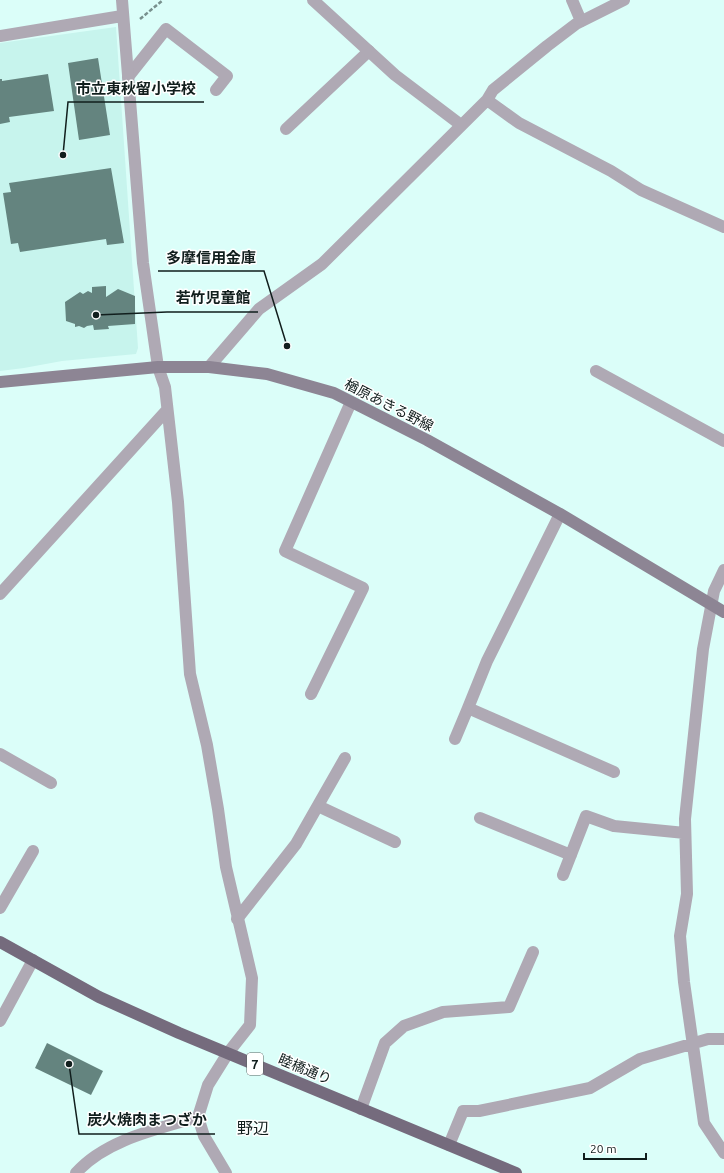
<svg xmlns="http://www.w3.org/2000/svg" width="724" height="1173" font-family="Ubuntu,'Noto Sans JP',sans-serif">
  <style>
    .built { fill: #c7f4ed }
    .building { fill: #64847f }
    .lines { fill: none; stroke-linecap: round; stroke-linejoin: round }
    .path { stroke: #78908d; stroke-width: 2.5; stroke-dasharray: 4 2; stroke-linecap: butt }
    .service { stroke: #afa9b4; stroke-width: 12 }
    .minor { stroke: #afa9b4; stroke-width: 12 }
    .secondary { stroke: #8d8594; stroke-width: 12 }
    .primary { stroke: #756b7d; stroke-width: 12 }
    .labels { text-anchor: middle; stroke-width: 3; stroke-linejoin: round; paint-order: stroke }
    .shield { fill: #fff; stroke: #586261; stroke-width: 1 }
    .shield-label { font-size: 13px; font-weight: bold; fill: #111e1d }
    .street-label { font-size: 14px; fill: #111e1d; stroke: #fff }
    .quarter-label { font-size: 16px; fill: #111e1d; stroke: #fff }
    .leader { fill: none; stroke: #111e1d; stroke-width: 1.5 }
    .callout-dot { fill: #111e1d; stroke: #fff; stroke-width: 1.5 }
    .callout-label { font-size: 15px; text-anchor: middle; font-weight: bold; fill: #111e1d; stroke: #fff; stroke-width: 3; stroke-linejoin: round; paint-order: stroke }
  </style>
  <rect width="100%" height="100%" fill="#dbfef9"/>
  <path class="built" d="M116,27L138,348L136,354L62,361L24,368L0,371V43Z"/>
  <path class="building" d="M98,58L110,135L79,140L68,63Z
    M48,74L54,111L9,117L10,122L0,124V79H2V81Z
    M111,168L124,243L107,245L106,239L20,252L18,243L11,244L3,193L11,192L9,183Z
    M106,286V297L118,289L135,296V324L108,326L109,329L94,330L93,325L87,326L84,328L79,326L75,327V324L66,321L65,302L80,292L83,294L88,291L92,293V287Z
    M47,1043L103,1071L91,1095L35,1068Z"/>
  <g class="lines">
    <path class="path" d="M140,19L163,0"/>
    <path class="service" d="M572,0L581,21
      M128,77L166,29L227,76L216,90
      M286,129L369,51
      M0,754L51,783
      M318,806L395,842
      M0,908L33,851
      M237,919L296,844L345,758
      M0,1021L33,960"/>
    <path class="minor" d="M122,0L143,263L158,367L165,387L178,502L190,674L207,745L218,809L226,867L252,978L250,1025L228,1053L208,1085L198,1117L204,1136L226,1173
      M313,0L395,75L461,125
      M624,0L576,24L547,46L493,90L487,100L519,123L611,171L641,190L724,227
      M0,36L122,16
      M209,367L259,309L322,264L487,100
      M596,371L724,441
      M560,514L487,661L468,708L614,772
      M724,570L714,591L703,649L685,819L687,894L680,936L684,982L704,1123L724,1153
      M0,594L167,410
      M311,694L363,588L285,551L351,402
      M455,739L468,708
      M480,818L571,855
      M563,875L586,816L614,826L685,833
      M361,1109L385,1043L404,1026L443,1012L509,1007L533,952
      M449,1145L463,1111H479L590,1088L640,1059L708,1039H724
      M76,1173C105,1140 157,1129 198,1117"/>
    <path class="secondary" d="M0,382L158,367H209L267,374L334,393L427,440L560,514L724,612"/>
    <path class="primary" d="M0,942L99,997L179,1033L516,1173"/>
  </g>
  <g class="labels">
    <rect class="shield" x="247" y="1053" width="16" height="22" rx="3"/>
    <g class="shield-label">
      <text x="255" y="1069">7</text>
    </g>
    <g class="street-label">
      <text transform="translate(389 405) rotate(27)" y="5">楢原あきる野線</text>
      <text transform="translate(305 1069) rotate(23)" y="5">睦橋通り</text>
    </g>
    <g class="quarter-label">
      <text x="253" y="1134">野辺</text>
    </g>
  </g>
  <path class="leader" d="M63 155L68 102H204M287 346L264 271H158M96 315L167 312H258M69 1064L79 1134H215"/>
  <g class="callout-dot">
    <circle cx="63" cy="155" r="4"/>
    <circle cx="287" cy="346" r="4"/>
    <circle cx="96" cy="315" r="4"/>
    <circle cx="69" cy="1064" r="4"/>
  </g>
  <g class="callout-label">
    <text x="136" y="94">市立東秋留小学校</text>
    <text x="211" y="263">多摩信用金庫</text>
    <text x="213" y="303">若竹児童館</text>
    <text x="147" y="1125">炭火焼肉まつざか</text>
  </g>
  <path d="M584 1153v6h62v-6" fill="none" stroke="#111e1d" stroke-width="2"/>
  <text x="590" y="1153" font-size="12" fill="#111e1d" stroke="#ffffff" stroke-width="3" paint-order="stroke">20 m</text>
</svg>
